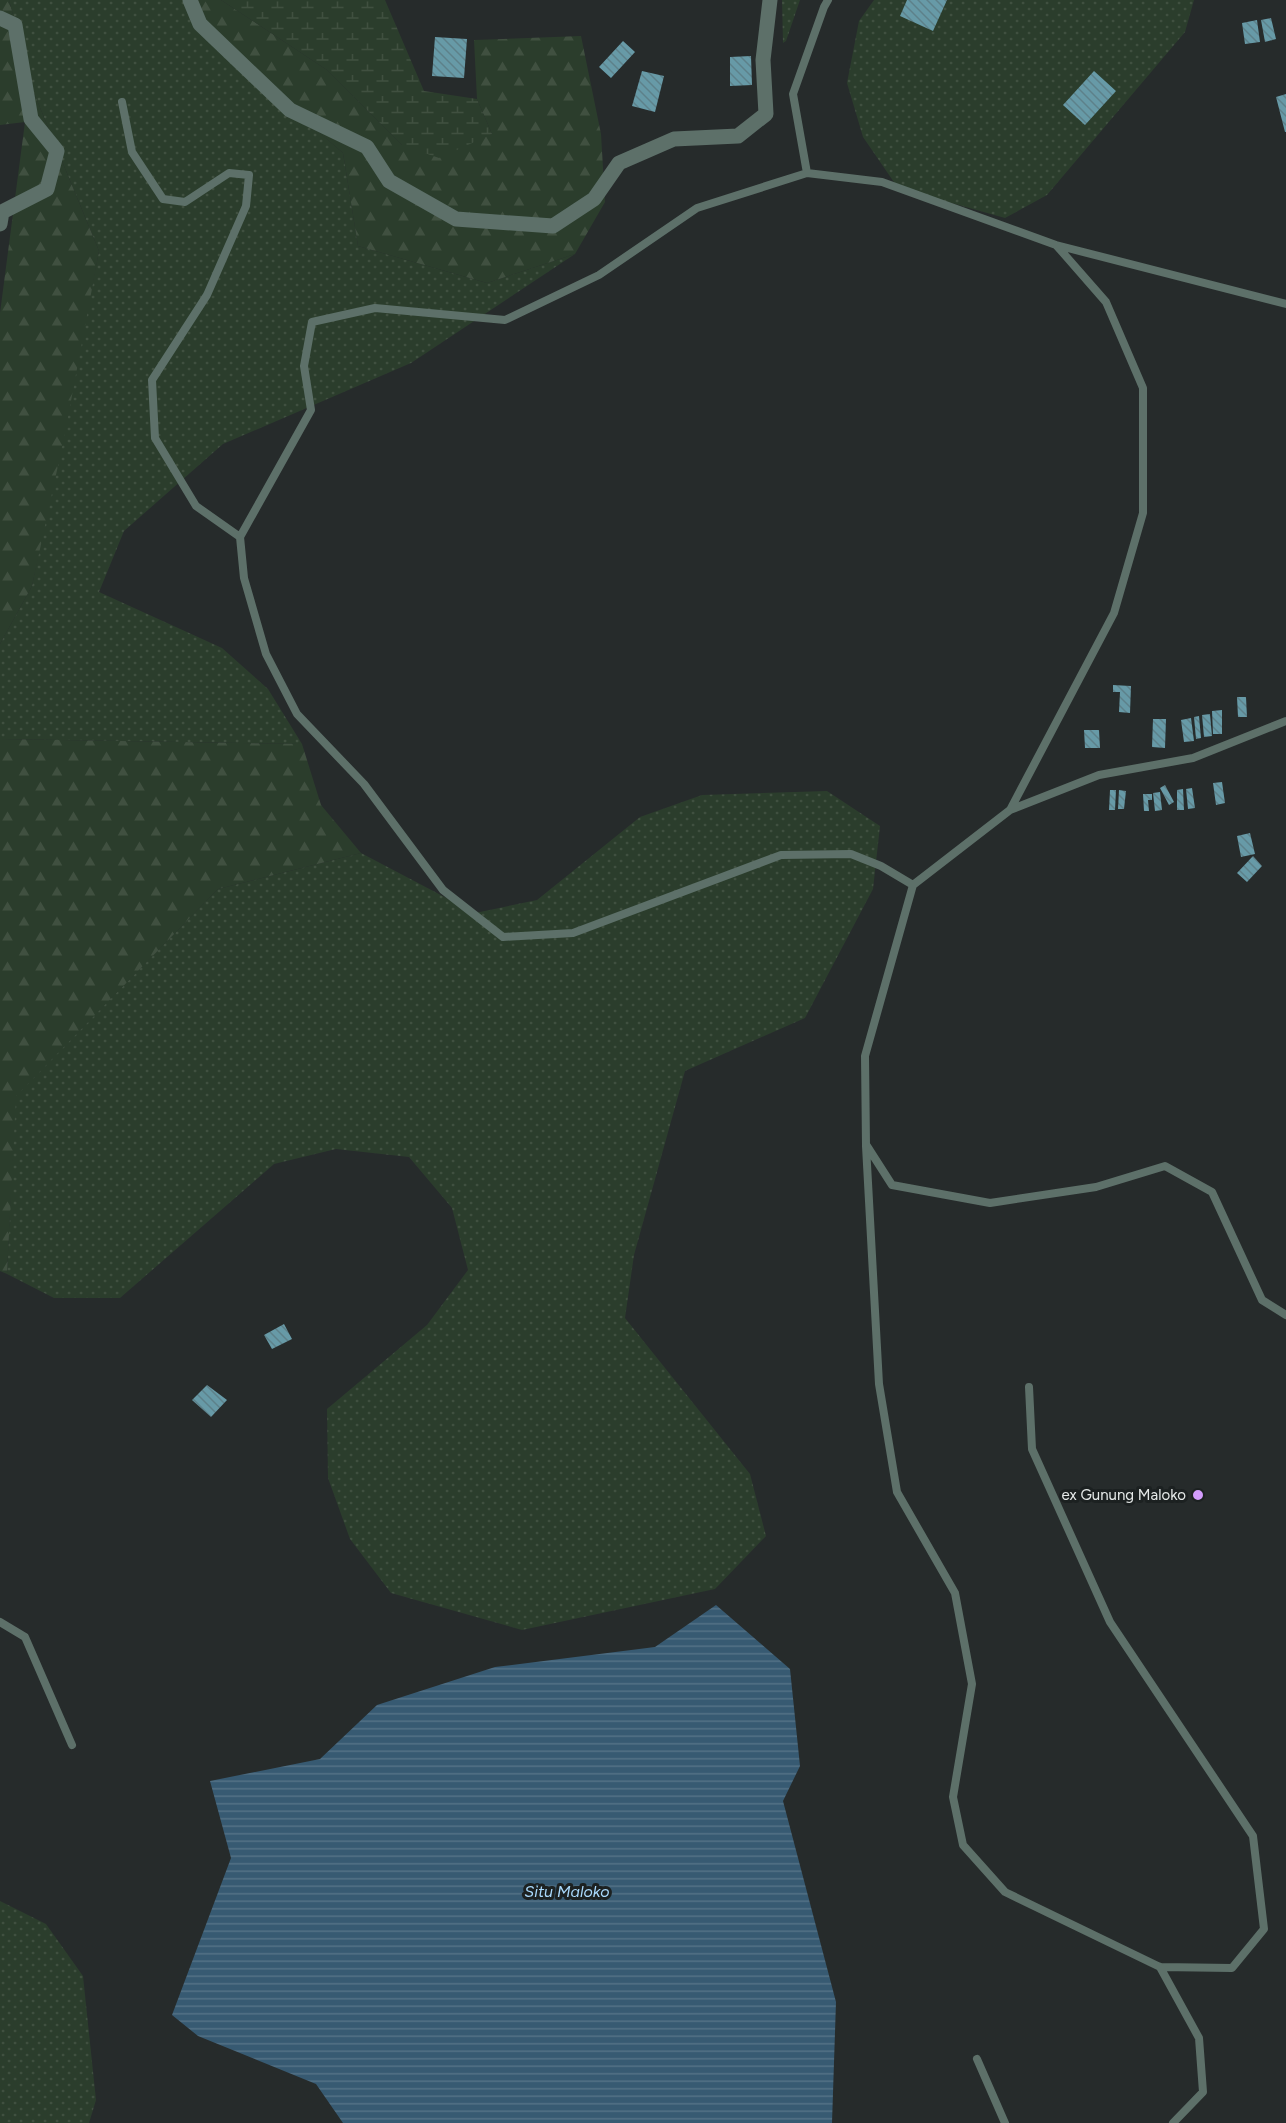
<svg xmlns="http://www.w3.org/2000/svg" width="1286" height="2123" font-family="Figtree,sans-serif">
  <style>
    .grass { fill: url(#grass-dots) }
    .forest { fill: url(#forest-firs) }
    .wetland { fill: url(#wetland-marsh) }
    .water { fill: url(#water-rules) }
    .building { fill: url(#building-back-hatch) }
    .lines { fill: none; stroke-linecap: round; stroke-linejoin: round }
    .lane { stroke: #5d7069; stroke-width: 8 }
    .street { stroke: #5d7069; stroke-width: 15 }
    .poi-dot { fill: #d39cfc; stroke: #1c2121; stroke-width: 2 }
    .labels { text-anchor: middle; stroke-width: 6; stroke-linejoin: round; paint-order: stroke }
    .poi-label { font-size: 15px; fill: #e6eae9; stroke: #1c2121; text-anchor: end }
    .water-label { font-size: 16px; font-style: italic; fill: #aadafd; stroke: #1c2121 }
  </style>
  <defs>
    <pattern id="grass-dots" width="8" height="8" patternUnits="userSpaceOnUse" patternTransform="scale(1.5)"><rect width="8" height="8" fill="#2b3d2c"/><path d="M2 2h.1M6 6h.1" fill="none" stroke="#405040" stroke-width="1.8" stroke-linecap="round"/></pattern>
    <pattern id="forest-firs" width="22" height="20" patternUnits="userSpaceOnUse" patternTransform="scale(1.5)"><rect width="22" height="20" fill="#2b3d2c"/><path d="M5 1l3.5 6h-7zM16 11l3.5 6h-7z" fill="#405040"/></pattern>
    <pattern id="wetland-marsh" width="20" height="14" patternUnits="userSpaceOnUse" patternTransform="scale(1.5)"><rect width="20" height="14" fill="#2b3d2c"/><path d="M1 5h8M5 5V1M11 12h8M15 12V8" fill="none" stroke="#405040"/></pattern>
    <pattern id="water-rules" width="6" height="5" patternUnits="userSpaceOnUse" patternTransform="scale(1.5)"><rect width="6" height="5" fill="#375a72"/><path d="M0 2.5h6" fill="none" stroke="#547286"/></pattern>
    <pattern id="building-back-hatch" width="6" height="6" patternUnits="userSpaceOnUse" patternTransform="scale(1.5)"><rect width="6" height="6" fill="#679aa7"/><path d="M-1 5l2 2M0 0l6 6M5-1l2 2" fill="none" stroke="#5d818a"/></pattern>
  </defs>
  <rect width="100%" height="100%" fill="#262b2b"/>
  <path class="grass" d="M9,0H198L203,32L343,153L358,246L487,283L575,254L411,363L223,444L124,531L99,592L222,648L268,689L302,744L0,739V644L32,586L99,251L34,93Z
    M782,0H800L786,41L783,43Z
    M874,0H1194L1185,32L1047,195L1005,218L898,188L863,137L847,83L859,21Z
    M827,791L880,826L873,889L805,1018L685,1071L634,1255L625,1318L750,1474L766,1536L715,1589L522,1630L391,1593L350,1539L328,1478L327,1409L427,1325L468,1270L452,1208L409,1157L336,1149L274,1164L120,1298H54L7,1274L15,1096L218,889L361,853L475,913L537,900L640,817L702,795Z
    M0,1901L46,1924L83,1976L96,2100L89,2123H0Z"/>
  <path class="forest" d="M0,0H9L34,93L99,251L65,433L32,586L0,644V313L25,122L0,125Z
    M198,0H221L327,70L402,145L492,134L477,99L474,40L581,36L601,134L605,202L575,254L487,283L358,246L343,153L202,32Z
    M0,739L302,744L321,805L361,853L218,889L16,1096L7,1274L0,1271Z"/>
  <path class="wetland" d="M221,0H385L424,91L477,99L492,134L439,158L402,145L327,70Z"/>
  <path class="water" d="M716,1605L790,1669L800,1766L783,1801L836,2002L832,2123H343L316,2084L198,2036L172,2015L231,1858L210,1781L320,1759L377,1705L495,1667L655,1647Z"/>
  <path class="building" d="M907,0H947L933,31L900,16Z
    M1271,18L1276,39L1265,42L1261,20Z
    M1257,20L1260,42L1245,44L1242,23Z
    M435,37L467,39L464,78L432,76Z
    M623,41L635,52L611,78L599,67Z
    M751,56L752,85L730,86V57Z
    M642,71L664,76L655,112L632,106Z
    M1094,71L1116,91L1085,125L1063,105Z
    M1286,94V132H1285L1276,97Z
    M1113,685L1131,686L1130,713L1119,712L1120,692H1113Z
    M1237,697H1246L1247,717H1238Z
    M1222,710V734H1213L1212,711Z
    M1210,714L1212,736L1204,737L1202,715Z
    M1199,716L1201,738L1196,739L1194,717Z
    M1191,718L1194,741L1184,742L1181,720Z
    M1153,719H1166L1165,748L1152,747Z
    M1084,730H1099L1100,748H1085Z
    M1222,782L1225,803L1216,805L1213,783Z
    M1165,785L1174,802L1169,805L1160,788Z
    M1192,788L1195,808L1188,809L1186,789Z
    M1183,789L1184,810H1177V790Z
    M1110,790H1116L1115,810H1109Z
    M1119,790L1126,791L1124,809H1118Z
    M1160,792L1162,810L1155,811L1153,793Z
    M1143,794H1152V800H1148L1149,811H1144Z
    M1250,833L1255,854L1241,857L1237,836Z
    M1253,856L1262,866L1247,882L1237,873Z
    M284,1324L292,1339L272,1349L264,1335Z
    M207,1385L227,1400L211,1417L192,1400Z"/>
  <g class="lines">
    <path class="lane" d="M122,102L132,152L163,199L185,202L229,173L249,175L246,206L207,295L152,380L155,438L196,506L240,537
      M807,173L793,94L824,7L828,0
      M1010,810L1114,613L1143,513V388L1106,302L1057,246
      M913,885L881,866L851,854L781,855L573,933L503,937L443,890L364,784L297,714L266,654L244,578L240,537L311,410L304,366L312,322L375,308L505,320L599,275L697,208L807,173L882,182L1056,245L1286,304
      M867,1146L892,1185L990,1203L1096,1187L1165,1166L1212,1192L1262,1300L1286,1315
      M1029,1387L1032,1449L1110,1622L1253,1836L1264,1929L1232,1968L1160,1967L1005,1892L963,1845L953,1797L972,1684L955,1593L897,1492L879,1384L866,1146L865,1056L913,885L1010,810L1099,775L1193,758L1286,721
      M0,1622L25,1637L72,1745
      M1160,1967L1199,2038L1203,2092L1173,2123
      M977,2059L1005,2123"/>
    <path class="street" d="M190,0L200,24L290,110L367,147L389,181L456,219L553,226L594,199L619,163L674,139L738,136L766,114L763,60L770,0
      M0,18L15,25L31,119L57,151L47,189L2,212L0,224"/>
  </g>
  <circle class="poi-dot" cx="1198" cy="1495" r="6"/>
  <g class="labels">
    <g class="poi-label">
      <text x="1186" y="1500">ex Gunung Maloko</text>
    </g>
    <g class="water-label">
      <text x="567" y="1897">Situ Maloko</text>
    </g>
  </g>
</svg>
